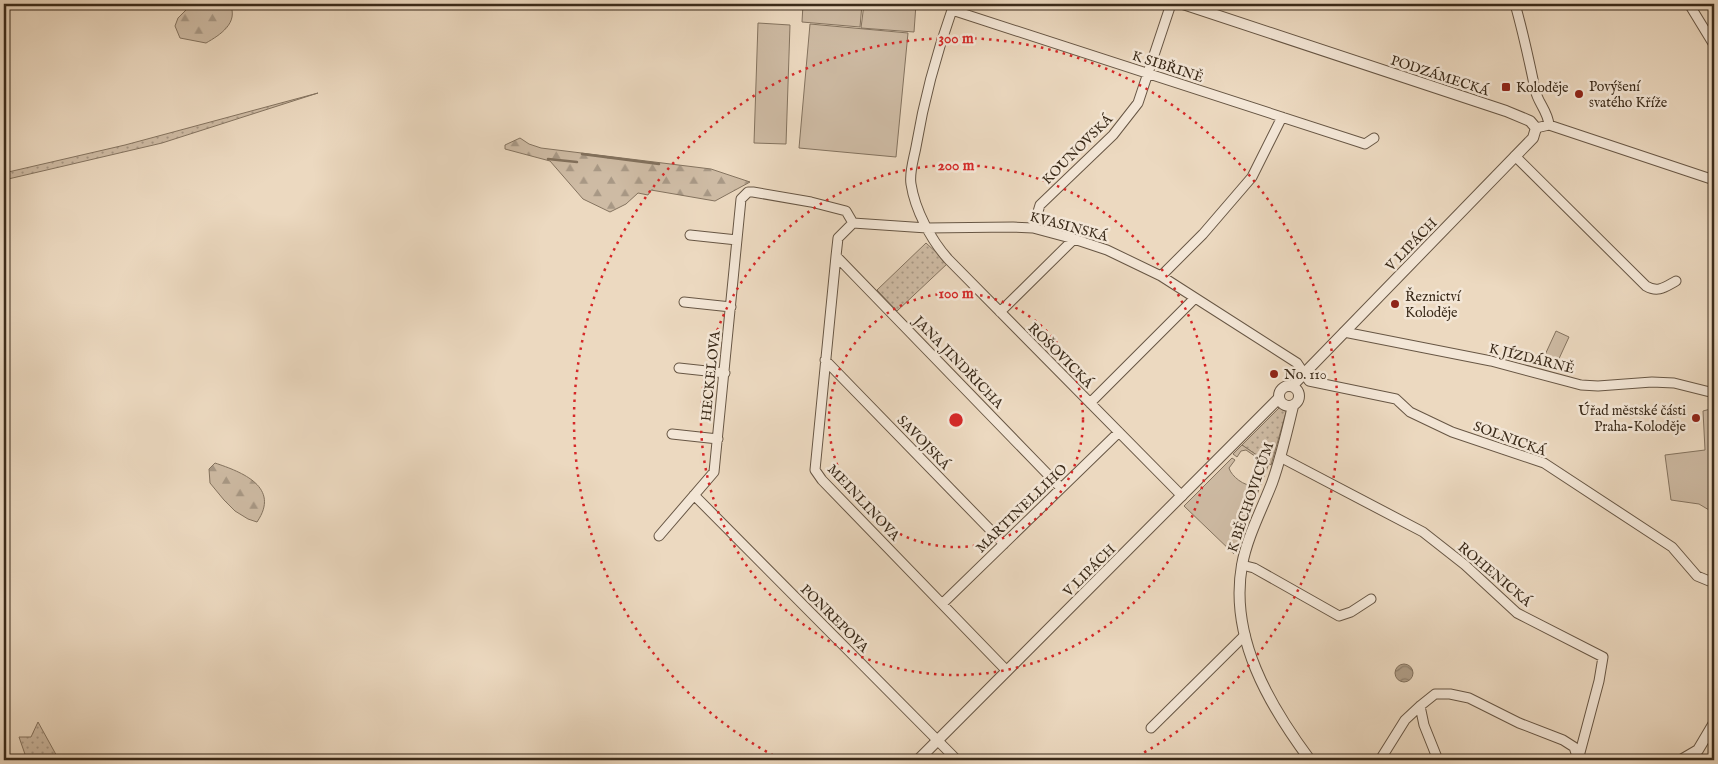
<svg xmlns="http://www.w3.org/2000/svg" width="1718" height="764" font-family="'IM FELL English',serif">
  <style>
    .grass { fill: url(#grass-dots); stroke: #84735f }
    .forest { fill: url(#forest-firs); stroke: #84735f }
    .green { fill: #cebba4; stroke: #84735f }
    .water { fill: url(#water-waves); stroke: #81705c }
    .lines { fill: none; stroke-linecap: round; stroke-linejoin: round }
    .stream { stroke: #81705c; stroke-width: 2.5 }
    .minor-casing { stroke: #675644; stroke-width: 11 }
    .tertiary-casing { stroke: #675644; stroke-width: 12 }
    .minor { stroke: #f3e6d6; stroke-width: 9 }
    .tertiary { stroke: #f3e6d6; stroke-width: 10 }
    .ring { fill: none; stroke: #d62828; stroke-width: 2.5; stroke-dasharray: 2.5 5 }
    .poi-dot { fill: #8f2418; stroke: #f3e6d6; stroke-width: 2 }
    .labels { text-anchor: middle; stroke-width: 5; stroke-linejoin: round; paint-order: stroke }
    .street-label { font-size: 14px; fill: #3b2b1a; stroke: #f3e6d6 }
    .poi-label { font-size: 14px; fill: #3b2b1a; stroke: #f3e6d6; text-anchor: start }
    .centre { fill: #d62828; stroke: #f3e6d6; stroke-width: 2.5 }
    .ring-label { font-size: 15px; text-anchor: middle; font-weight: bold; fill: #d62828; stroke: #f3e6d6; stroke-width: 5; stroke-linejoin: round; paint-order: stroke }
  </style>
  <defs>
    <pattern id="grass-dots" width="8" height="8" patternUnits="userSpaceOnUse" patternTransform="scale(1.25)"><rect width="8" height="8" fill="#cebba4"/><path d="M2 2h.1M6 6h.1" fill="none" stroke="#a89885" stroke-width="1.8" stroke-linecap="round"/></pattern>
    <pattern id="forest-firs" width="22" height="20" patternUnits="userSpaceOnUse" patternTransform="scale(1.25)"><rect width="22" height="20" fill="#cebba4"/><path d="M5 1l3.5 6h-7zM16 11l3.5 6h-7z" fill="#a89885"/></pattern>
    <pattern id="water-waves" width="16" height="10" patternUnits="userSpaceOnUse" patternTransform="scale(1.25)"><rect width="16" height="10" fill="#b09e88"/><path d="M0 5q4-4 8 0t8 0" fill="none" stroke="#90816e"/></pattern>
  </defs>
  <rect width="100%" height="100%" fill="#ecd9c0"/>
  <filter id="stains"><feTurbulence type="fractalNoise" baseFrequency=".004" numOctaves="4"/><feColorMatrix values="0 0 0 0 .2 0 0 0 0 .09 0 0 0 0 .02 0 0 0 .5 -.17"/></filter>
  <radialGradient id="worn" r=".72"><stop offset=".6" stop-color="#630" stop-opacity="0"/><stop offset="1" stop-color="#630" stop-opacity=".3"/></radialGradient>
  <path class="grass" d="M318,93L162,143L4,180V173L125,145Z
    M926,243L948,263L897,311L877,290Z
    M1282,405L1287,409L1271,465L1242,445Z
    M38,722L59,760H27L19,737H31Z"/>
  <path class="forest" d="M192,4H230C239,23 220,35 206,43L180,38L175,26L178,18Z
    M520,138L529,144L541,148L711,169L750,182L715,201L651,190L648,195L638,193L626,204L610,212L583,199L550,161L505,149V145Z
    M215,463C242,472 281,487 257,522L248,519L235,511L224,500L210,483L209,469Z"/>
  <path class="green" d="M803,4H862L860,27L802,22Z
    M864,4H916L914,32L861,28Z
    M758,23L790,25L786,144L754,143Z
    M810,24L908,33L896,157L799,148Z
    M1556,331L1569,337L1557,363L1544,357Z
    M1714,408V513L1699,504L1671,500L1665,455L1705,450L1703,411Z
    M1242,445L1267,462L1268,466L1234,554L1184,506L1232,458L1235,460L1229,468C1231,476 1245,487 1253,485L1265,469V463L1246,450L1241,451L1237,457L1233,454Z"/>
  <path class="water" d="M1395 673a9 9 0 1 1 18 0a9 9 0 1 1-18 0Z"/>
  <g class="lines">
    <path class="stream" d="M582,154L659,164
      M548,159L577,162"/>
    <defs>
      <path id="minor" d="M1515,4C1523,32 1529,60 1535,89C1537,102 1548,111 1549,125
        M1689,4L1714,45
        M1536,128L1549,125L1714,180
        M1515,156L1646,286C1658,293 1665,287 1676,281
        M853,223L927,228L1013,227L1033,228L1074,239L1107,250L1161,276L1297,363L1309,381L1396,399L1410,412L1452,432L1544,463L1672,547L1697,576L1714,583
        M853,223L838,238L836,256L815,470L822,480L1007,671
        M1033,228L1040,205L1113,135L1138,103L1171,4
        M690,235L737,240
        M836,256L1061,488
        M1161,276L1203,234L1252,177L1282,117
        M684,302L731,307
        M1000,312L1074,239
        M1344,332L1491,361L1581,385L1598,386L1652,382L1674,383L1714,393
        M825,360L1004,544
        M679,368L725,373
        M1090,403L1194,299
        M672,434L718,439
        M1280,457L1423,532L1465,565L1517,613L1603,657L1599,681L1578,760
        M694,495L957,760
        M1182,496L948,259C931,240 915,210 911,184C909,173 914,158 916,147C924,99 936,55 952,10L1365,144L1374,138
        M659,536L714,472L741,199L748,192H753L811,202L846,211L853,223
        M1242,565L1254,568L1339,616L1351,612L1371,599
        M942,604L1119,432
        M1420,706L1424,725L1438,760
        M1151,728L1245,635
        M1380,760L1405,720L1420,706L1435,694H1450L1469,698L1519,723L1563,740L1574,747L1578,759"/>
      <path id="tertiary" d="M1183,4L1506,111L1530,121L1536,128L1533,138L1292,386
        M1279 396a10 10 0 1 1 20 0a10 10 0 1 1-20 0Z
        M1293,406C1287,431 1281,458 1272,483C1262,509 1247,537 1242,565C1229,637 1269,705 1310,760
        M918,760L1279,398
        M1681,760L1698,750L1714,723"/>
    </defs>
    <use href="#minor" class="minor-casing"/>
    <use href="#tertiary" class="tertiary-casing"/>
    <use href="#minor" class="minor"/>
    <use href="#tertiary" class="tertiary"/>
  </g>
  <g class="ring">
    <circle cx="956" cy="420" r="127"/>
    <circle cx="956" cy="420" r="255"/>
    <path d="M780 759A382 382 0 1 1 1132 759"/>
  </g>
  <g class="poi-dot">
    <rect x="1501" y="82" width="10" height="10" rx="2.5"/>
    <circle cx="1579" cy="94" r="5"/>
    <circle cx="1395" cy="304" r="5"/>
    <circle cx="1274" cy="374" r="5"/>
    <circle cx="1696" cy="418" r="5"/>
  </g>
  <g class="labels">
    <g class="street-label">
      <text transform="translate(1168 66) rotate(18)" y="5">K SIBŘINĚ</text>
      <text transform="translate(1440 75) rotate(18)" y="5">PODZÁMECKÁ</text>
      <text transform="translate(1077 149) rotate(-45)" y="5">KOUNOVSKÁ</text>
      <text transform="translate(1069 226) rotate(15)" y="5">KVASINSKÁ</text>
      <text transform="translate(1411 244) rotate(-46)" y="5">V LIPÁCH</text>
      <text transform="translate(1061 355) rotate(45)" y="5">ROŠOVICKÁ</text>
      <text transform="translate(1532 358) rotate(14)" y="5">K JÍZDÁRNĚ</text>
      <text transform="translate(959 362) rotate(46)" y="5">JANA JINDŘICHA</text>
      <text transform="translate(710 376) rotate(-84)" y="5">HECKELOVA</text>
      <text transform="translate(1510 438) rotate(20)" y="5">SOLNICKÁ</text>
      <text transform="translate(924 442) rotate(46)" y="5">SAVOJSKÁ</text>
      <text transform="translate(1250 497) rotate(-71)" y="5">K BĚCHOVICŮM</text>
      <text transform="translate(864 502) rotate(47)" y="5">MEINLINOVA</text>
      <text transform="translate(1021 508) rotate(-44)" y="5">MARTINELLIHO</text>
      <text transform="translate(1089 570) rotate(-45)" y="5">V LIPÁCH</text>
      <text transform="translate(1495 574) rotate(40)" y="5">ROHENICKÁ</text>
      <text transform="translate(835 618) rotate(45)" y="5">PONREPOVA</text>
    </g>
    <g class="poi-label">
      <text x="1589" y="91">Povýšení<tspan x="1589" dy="16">svatého Kříže</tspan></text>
      <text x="1516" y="92">Koloděje</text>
      <text x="1405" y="301">Řeznictví<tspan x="1405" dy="16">Koloděje</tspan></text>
      <text x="1284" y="379">No. 110</text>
      <text x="1686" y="415" text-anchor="end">Úřad městské části<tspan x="1686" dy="16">Praha-Koloděje</tspan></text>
    </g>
  </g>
  <circle cx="956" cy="420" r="8" class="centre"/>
  <g class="ring-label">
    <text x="956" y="43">300 m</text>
    <text x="956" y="170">200 m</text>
    <text x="956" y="298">100 m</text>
  </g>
  <rect width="1718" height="764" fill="none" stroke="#ecd9c0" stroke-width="20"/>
  <rect x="5" y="5" width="1708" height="754" fill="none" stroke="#3b2b1a" stroke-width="2.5"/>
  <rect x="10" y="10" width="1698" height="744" fill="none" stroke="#3b2b1a"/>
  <rect width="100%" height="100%" filter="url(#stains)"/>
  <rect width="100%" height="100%" fill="url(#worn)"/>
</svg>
